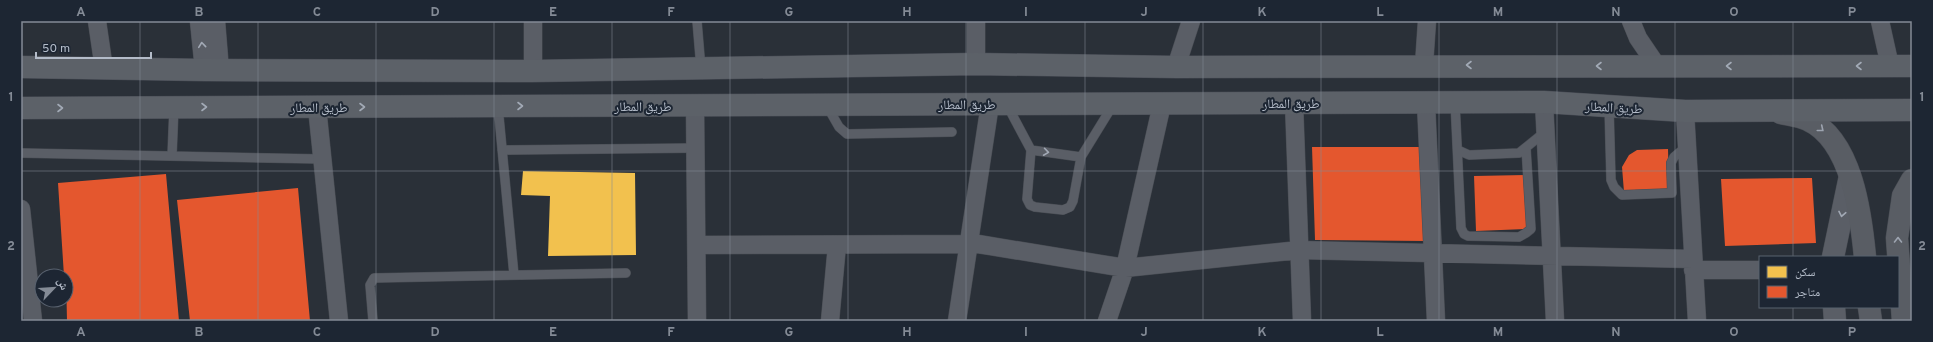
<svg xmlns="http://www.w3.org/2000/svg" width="1933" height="342" font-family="Overpass,'Noto Naskh Arabic',sans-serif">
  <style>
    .homes { fill: #f2c14e }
    .shops { fill: #e4572e }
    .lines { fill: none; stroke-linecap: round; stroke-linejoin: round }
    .service-casing { stroke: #484c53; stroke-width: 10 }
    .minor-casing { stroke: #484c53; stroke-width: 19 }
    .tertiary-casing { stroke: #484c53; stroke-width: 23 }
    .secondary-casing { stroke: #484c53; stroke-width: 23 }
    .primary-casing { stroke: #484c55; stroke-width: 23 }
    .service { stroke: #5a5e66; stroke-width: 9 }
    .minor { stroke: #5a5e66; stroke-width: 18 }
    .tertiary { stroke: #5a5e66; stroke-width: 22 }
    .secondary { stroke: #595d64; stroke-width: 22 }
    .primary { stroke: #5c6168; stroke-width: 22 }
    .oneway { stroke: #a2a9b5 }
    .oneway2 { stroke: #a2aab6 }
    .oneway3 { stroke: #9da4b0 }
    .grid { fill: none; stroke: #848b96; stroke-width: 1; stroke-opacity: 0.55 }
    .labels { text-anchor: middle; stroke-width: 4; stroke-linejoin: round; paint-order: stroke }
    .street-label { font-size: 13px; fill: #b4bcc9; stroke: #1d2633 }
    .neatline { fill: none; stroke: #848b96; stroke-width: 1.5 }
    .grid-label { font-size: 13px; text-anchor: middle; font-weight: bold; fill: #848b96 }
  </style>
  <rect width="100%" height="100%" fill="#2a3038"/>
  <path class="homes" d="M523,171L635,173L636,255L548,256L550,196L521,195Z"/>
  <path class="shops" d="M1312,147H1422L1426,241L1315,240Z
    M1668,149L1669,189L1624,192L1622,167L1629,155L1637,150Z
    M166,174L179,321H67L66,276H64L58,183Z
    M1525,175L1527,229L1476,231L1474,176Z
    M1812,178L1816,243L1725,246L1721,179Z
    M298,188L310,321H190L177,200Z"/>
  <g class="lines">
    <defs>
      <path id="service" d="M697,21L701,69
        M1455,102L1461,228L1464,234L1468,236L1519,237L1526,233L1531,229L1526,148
        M1007,105L1031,150L1081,157L1113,105
        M498,106L514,275
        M827,106L839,127L847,134L952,132
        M1609,106L1611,180L1614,187L1622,195L1672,193L1671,163L1674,157L1687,146
        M502,150L696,148
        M1031,150L1027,199L1030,205L1035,207L1063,210L1070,207L1073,201L1081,157
        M1458,150L1469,155L1519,153L1545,132
        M21,153L322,159
        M172,156L174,107
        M373,321L370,285L374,278L626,273"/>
      <path id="minor" d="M97,21L104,69
        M199,21L204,70
        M216,21L220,70
        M976,21V64
        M1631,21L1638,38L1657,66
        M1880,21L1890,66
        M1424,65L1427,21
        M1176,67L1191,21
        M533,71V21
        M1544,102L1555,321
        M1294,103L1302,321
        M1426,103L1436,321
        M695,105L697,321
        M317,107L339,321
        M1685,111L1697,321
        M21,209L33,321
        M697,245L978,244L1125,268L1299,250L1693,259
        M1693,270H1760
        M830,321L837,245
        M957,321L990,104
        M1107,321L1125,268L1162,104"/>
      <path id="tertiary" d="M1833,257L1850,176
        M1834,307L1835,321"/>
      <path id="secondary" d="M1781,113C1790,115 1800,116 1808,120C1852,140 1861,215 1865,257
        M1869,307L1871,321
        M1903,321L1897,238L1903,196L1912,180"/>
      <path id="primary" d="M21,67L204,70L533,71L976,64L1176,67L1912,66
        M21,108L1544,102L1685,111L1912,110"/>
    </defs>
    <use href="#service" class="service-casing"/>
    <use href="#minor" class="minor-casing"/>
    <use href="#tertiary" class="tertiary-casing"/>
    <use href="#secondary" class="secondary-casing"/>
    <use href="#primary" class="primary-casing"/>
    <use href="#service" class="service"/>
    <use href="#minor" class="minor"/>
    <use href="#tertiary" class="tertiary"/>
    <use href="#secondary" class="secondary"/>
    <use href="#primary" class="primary"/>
  </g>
  <defs><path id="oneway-chevron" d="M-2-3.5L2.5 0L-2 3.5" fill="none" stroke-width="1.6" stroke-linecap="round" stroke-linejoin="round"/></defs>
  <g class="oneway">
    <use href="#oneway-chevron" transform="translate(202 45) rotate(-96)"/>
    <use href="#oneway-chevron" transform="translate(1046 152) rotate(8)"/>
    <use href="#oneway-chevron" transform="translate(1842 214) rotate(101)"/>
  </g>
  <g class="oneway2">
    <use href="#oneway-chevron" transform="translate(1469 65) rotate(-180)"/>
    <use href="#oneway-chevron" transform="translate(1599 66) rotate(-180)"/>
    <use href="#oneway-chevron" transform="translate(1729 66) rotate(-180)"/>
    <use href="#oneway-chevron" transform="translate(1859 66) rotate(-180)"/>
    <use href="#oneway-chevron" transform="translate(520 106)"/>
    <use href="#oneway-chevron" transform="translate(204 107)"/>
    <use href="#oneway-chevron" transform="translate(362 107)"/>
    <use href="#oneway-chevron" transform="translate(60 108)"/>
  </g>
  <g class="oneway3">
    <use href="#oneway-chevron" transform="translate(1821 129) rotate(39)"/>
    <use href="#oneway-chevron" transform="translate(1898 240) rotate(-90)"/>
  </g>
  <path class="grid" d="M140,21V321M258,21V321M376,21V321M494,21V321M612,21V321M730,21V321M848,21V321M966,21V321M1085,21V321M1203,21V321M1321,21V321M1439,21V321M1557,21V321M1675,21V321M1793,21V257M21,171H1912M1793,307V321"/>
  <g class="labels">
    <g class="street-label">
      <text x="1291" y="108">طريق المطار</text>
      <text x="967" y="109">طريق المطار</text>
      <text x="643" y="111">طريق المطار</text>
      <text x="319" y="112">طريق المطار</text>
      <text transform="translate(1614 107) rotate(3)" y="5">طريق المطار</text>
    </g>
  </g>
  <rect width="1933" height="342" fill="none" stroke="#1d2633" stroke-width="44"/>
  <rect x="1759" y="256" width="140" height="52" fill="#1d2633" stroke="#59626f"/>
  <rect x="1767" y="266" width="20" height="12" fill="#f2c14e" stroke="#59626f"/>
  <text x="1795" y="276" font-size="12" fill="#b4bcc9">سكن</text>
  <rect x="1767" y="286" width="20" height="12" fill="#e4572e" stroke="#59626f"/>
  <text x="1795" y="296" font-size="12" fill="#b4bcc9">متاجر</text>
  <g transform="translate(54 288) rotate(65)"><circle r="19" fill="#1d2633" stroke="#59626f"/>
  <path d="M0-3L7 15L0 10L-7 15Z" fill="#848b96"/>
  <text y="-6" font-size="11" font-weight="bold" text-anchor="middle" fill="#b4bcc9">ش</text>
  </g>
  <path d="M36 52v6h115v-6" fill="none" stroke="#b4bcc9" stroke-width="2"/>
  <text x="42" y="52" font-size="12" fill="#b4bcc9" stroke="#1d2633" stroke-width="3" paint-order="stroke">50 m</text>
  <rect x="22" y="22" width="1889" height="298" class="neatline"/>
  <g class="grid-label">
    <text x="81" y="16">A</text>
    <text x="199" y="16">B</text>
    <text x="317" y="16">C</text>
    <text x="435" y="16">D</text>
    <text x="553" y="16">E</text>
    <text x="671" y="16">F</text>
    <text x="789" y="16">G</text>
    <text x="907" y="16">H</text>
    <text x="1026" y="16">I</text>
    <text x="1144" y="16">J</text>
    <text x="1262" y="16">K</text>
    <text x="1380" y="16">L</text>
    <text x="1498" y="16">M</text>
    <text x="1616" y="16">N</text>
    <text x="1734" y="16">O</text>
    <text x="1852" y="16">P</text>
    <text x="11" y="101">1</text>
    <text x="1922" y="101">1</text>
    <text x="11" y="250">2</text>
    <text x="1922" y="250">2</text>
    <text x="81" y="336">A</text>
    <text x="199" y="336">B</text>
    <text x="317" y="336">C</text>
    <text x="435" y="336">D</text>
    <text x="553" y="336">E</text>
    <text x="671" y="336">F</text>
    <text x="789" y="336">G</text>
    <text x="907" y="336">H</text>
    <text x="1026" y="336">I</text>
    <text x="1144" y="336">J</text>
    <text x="1262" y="336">K</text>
    <text x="1380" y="336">L</text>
    <text x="1498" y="336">M</text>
    <text x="1616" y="336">N</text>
    <text x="1734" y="336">O</text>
    <text x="1852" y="336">P</text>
  </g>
</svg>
